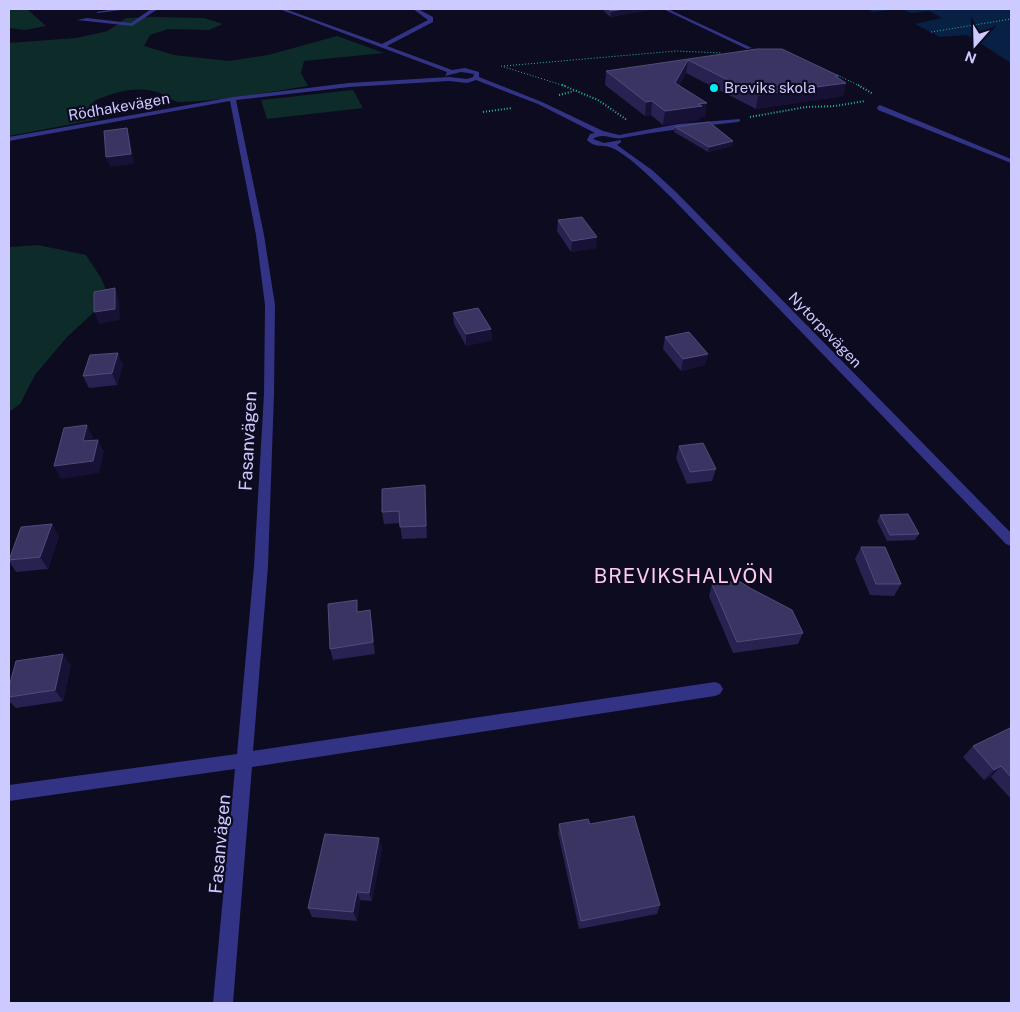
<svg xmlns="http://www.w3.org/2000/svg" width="1020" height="1012" font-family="'Public Sans',sans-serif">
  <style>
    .green { fill: #0d2b28 }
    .water { fill: #072043 }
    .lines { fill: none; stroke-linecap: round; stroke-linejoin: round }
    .path-far1 { stroke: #23baa8; stroke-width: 1; stroke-dasharray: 1 2; stroke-linecap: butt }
    .path { stroke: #23baa8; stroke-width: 2; stroke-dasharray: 1 2; stroke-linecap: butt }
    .minor { fill: #323384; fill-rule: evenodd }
    .wall { fill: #282250 }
    .shaded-wall { fill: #161135 }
    .building { fill: #3a3463; stroke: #514b7b }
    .poi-dot { fill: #00ebf5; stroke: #0d0b20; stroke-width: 2 }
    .labels { text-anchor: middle; stroke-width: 4.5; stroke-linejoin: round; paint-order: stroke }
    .far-poi-label { font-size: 15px; fill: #cdcaff; stroke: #0d0b20; text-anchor: start }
    .far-street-label { font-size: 15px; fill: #cdcaff; stroke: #0d0b20 }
    .street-label { font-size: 18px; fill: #cdcaff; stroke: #0d0b20 }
    .quarter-label { font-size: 20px; letter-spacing: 1px; fill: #ffccef; stroke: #0d0b20 }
  </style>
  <rect width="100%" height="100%" fill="#0d0b20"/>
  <path class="green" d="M9,9H27L46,26L25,30L9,28Z
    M152,17L204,18L223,24L209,30L168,29L150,35L144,46L174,55L229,61L268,55L337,36L384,53L304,61L301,73L308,86C267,92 224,101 182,102C173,103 165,94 157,92C134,86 115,92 94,101L93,107L99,119L9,136V43L76,38L108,31L126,18Z
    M353,90L363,108L267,119L261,100Z
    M38,245L86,255L101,278L106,290L92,314L67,337L35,375L20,404L9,412V247Z"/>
  <path class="water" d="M867,9H1011V63L967,35L940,37L915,24L942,18L929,11L911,13L902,9L872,12Z"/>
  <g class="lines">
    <path class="path-far1" d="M931,32L1011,19
      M501,66L565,86
      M504,66L676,51L722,53
      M837,75L860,86"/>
    <path class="path" d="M562,85L598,100L627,120
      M858,85L873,94
      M559,95L574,91
      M483,112L512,108
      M750,117L806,107L835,106L865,101"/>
    <path class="minor" d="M115,9H129L98,13L96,12Z
      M151,9H158L132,26L77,20L87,18L131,23Z
      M279,9H285L382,44L428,20L413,9H418L433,17V22L387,46L452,70L465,68L479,72V77L542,102L603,131L619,135L678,124L740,119V121L738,122C699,126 661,131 622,138C612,140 603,132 593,139L604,143L621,140V142L617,145L652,170L676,192L1011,533V546L1006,544L670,196C656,183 629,155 612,148C604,144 596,149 587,140L590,134L595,133L538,104L476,80L467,83L449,81L349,87L236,100L264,235L275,305L274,394L268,566L253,751L715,682L720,684L723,689L720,694L715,696L252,767L233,1003H213L235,769L9,801V785L237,754L254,566L264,394L265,305L256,235L230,101L9,141V137L233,97L349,83L449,77L467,79L473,77L474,74L461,72L445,76L447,72Z
      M663,9H668L752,48L747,49Z
      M880,105L1011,159V163L878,110L877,107Z"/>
  </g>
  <path class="wall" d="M602,9H655L610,17Z
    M757,49L838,78L846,83L843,96L756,109L686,73L679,86L705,117H700L699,120L663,125L651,115L645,116L605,85L606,71Z
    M675,127L733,141L732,146L708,152L674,132Z
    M558,220L596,248L571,252L557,231Z
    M453,313L491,329L492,340L466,346L454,324Z
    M665,337L708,354L705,365L681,371L663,349Z
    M123,364L117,385L89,388L83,376Z
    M679,446L716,469L712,481L687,484L676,458Z
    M425,485L426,497L427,538L402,539L400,523L384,524L382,512Z
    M880,515L919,534L915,540L887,541L877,521Z
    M59,536L48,569L16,572L9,561V558Z
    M861,547L901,584L894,596L870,595L855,559Z
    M712,584L803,633L798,644L733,653L709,596Z
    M359,612L372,622L375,654L333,660L330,649Z
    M71,665L63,701L16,708L9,701V687Z
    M1011,730V799L991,777L984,780L963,757L973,746Z
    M559,824H590L660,905L657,914L579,929L558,833Z
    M382,848L372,901L360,900L357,921L312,917L308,908Z"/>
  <path class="shaded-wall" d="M625,9H655L610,17L611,11Z
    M688,60L686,73L673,97L675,83Z
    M835,76H839L837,84L846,83L843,96L756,109L758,95Z
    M652,101L651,115L645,116L646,102Z
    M707,103L705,117H700L699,120L663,125L665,111Z
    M127,128L130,138L134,164L110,167L106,157Z
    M733,141L732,146L708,152L709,147Z
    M597,237L596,248L571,252L572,241Z
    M115,288L119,300L120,320L99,324L94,312Z
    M491,329L492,340L466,346V334Z
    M118,353L123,364L117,385L112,373Z
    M708,354L705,365L681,371L683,359Z
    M87,425L93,437L90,454L83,441Z
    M98,440L104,452L99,473L61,479L54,466Z
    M425,485L426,497L427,538L426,526Z
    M52,524L59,536L48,569L40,557Z
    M370,610L372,622L375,654L373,642Z
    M63,654L71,665L63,701L55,690Z
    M1001,766L991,777L984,780L994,770Z
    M379,838L382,848L372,901L369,893Z
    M357,892L360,900L357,921L353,912Z"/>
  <path class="building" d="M608,9H625L611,11Z
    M757,49H782L839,76H835L846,83L758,95L688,60L675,83L707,103L698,104L702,106L665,111L652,101L646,102L606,71Z
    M709,122L733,141L709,147L675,127Z
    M127,128L131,154L106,157L104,131Z
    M582,217L597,237L572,241L558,220Z
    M115,288V309L94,312V292Z
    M478,308L491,329L466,334L453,313Z
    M689,332L708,354L683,359L665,337Z
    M118,353L112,373L83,376L90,355Z
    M87,425L83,441L98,440L93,461L54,466L64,428Z
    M703,443L716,469L690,472L679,446Z
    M425,485L426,526L400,527L399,511L382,512V489Z
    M908,514L919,534L890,535L880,515Z
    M52,524L40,557L9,560L21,527Z
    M861,547H885L901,584H876Z
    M739,581L750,588L792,610L803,633L737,642L712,584Z
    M357,600V612L370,610L373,642L330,649L328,604Z
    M63,654L55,690L9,697V687L16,661Z
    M1010,728L1011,730V777L1001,766L994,770L973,746Z
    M634,816L660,905L581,921L559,824L588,819L590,824Z
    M325,834L379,838L369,893L357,892L353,912L308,908Z"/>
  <circle class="poi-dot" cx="714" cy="88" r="5"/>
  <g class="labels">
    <g class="far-poi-label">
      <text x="724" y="93">Breviks skola</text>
    </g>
    <g class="far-street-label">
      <text transform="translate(119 107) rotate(-10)" y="5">Rödhakevägen</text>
      <text transform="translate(825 330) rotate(46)" y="5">Nytorpsvägen</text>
    </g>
    <g class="street-label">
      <text transform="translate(248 441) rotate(-87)" y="6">Fasanvägen</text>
      <text transform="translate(220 844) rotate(-85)" y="6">Fasanvägen</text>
    </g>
    <g class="quarter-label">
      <text x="684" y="583">BREVIKSHALVÖN</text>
    </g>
  </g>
  <rect width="1020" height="1012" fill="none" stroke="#cdcaff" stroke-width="20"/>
  <g transform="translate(975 45) rotate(200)" stroke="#0d0b20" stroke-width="4" paint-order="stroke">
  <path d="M0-4L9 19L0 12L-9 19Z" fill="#cdcaff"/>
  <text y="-8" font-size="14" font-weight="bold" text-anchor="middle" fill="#cdcaff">N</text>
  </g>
</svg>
